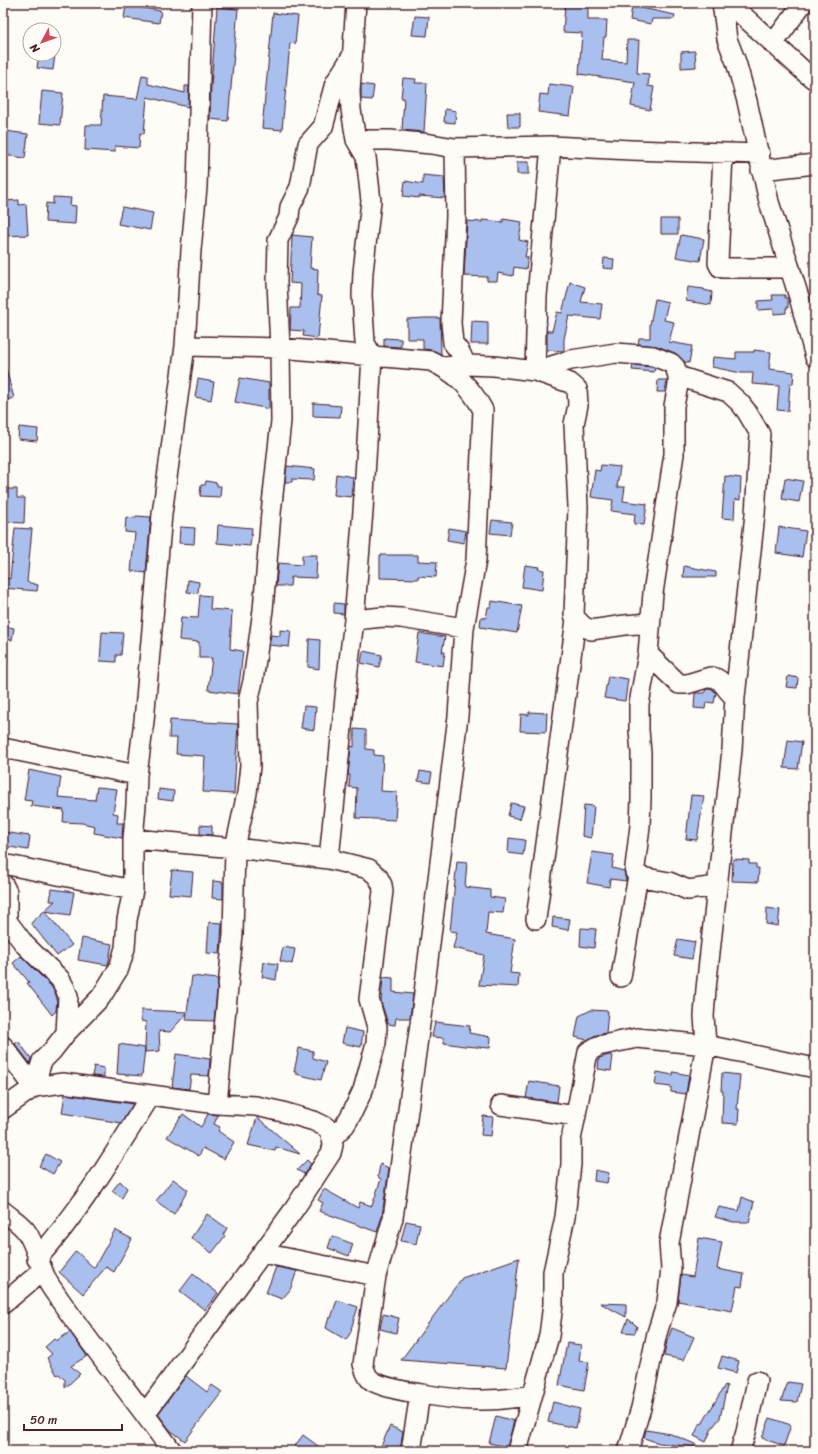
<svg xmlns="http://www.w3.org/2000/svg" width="818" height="1454" font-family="Sriracha,sans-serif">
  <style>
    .building { fill: #a9bfed; stroke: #4a1f2b }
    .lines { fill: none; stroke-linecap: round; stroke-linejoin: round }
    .minor-casing { stroke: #4a1f2b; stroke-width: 22 }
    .minor { stroke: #fdfcf7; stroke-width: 19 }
  </style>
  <rect width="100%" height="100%" fill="#fdfcf7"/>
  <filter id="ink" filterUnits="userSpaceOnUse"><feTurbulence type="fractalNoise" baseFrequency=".025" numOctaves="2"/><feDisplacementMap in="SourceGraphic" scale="8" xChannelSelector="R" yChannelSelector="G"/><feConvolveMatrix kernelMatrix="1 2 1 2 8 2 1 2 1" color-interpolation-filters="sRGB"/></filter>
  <g filter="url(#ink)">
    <path class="building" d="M126,5L161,11L159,23L124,18Z
      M565,5L588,6V20H607L606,37H604L602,60L626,62L627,40H639L637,73L649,74L648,86L654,87L650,110L631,106L635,82L579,74L582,33L563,32Z
      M632,6L675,15L674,19H652L651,24L630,20Z
      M217,7L238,9L228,121L210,119L211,86Z
      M273,13L298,16L295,44L290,43L282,130L262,128Z
      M415,16L429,17L427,36L412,35Z
      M695,51L696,67L681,68V52Z
      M39,54L55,55L53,70L37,68Z
      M142,75L148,76V84L185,93V86H189L188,107L147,97L144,134L140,133L139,148L115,146V152L85,150L86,125H101L103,96L137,99Z
      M403,78L416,79L415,83H427L424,132L402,130L404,98H401Z
      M361,84L374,86L372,100L361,99Z
      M549,84L574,87L570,116L538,112L540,94L548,95Z
      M42,91L63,93L60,125L39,123Z
      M445,109L456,111L455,123L444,122Z
      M507,113H520V127H508Z
      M5,131L28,134L25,158L3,155Z
      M517,162H529V174H517Z
      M423,175L444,177L445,198L419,196V198L403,196L405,181L423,184Z
      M53,197L71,198L70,205L76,206L75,224L45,222L46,203L53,204Z
      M19,200V205L26,204L28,235L3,236V201Z
      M122,207L153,213L150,230L118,224Z
      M503,219L522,222L519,240L528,242L525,257H528L526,269L514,267L513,276L498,273L497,281H487V277L464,276L467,221L482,222V220L503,222Z
      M661,219H678V234H661Z
      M292,235L312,237L310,268L318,269L317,295L322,296L318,338L303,336L304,331L290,330L291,308H300L301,284L290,283Z
      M681,235L704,239L700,261L676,257Z
      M604,258L614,259L613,269L603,268Z
      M570,282L585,287L581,302L602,304L600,319L569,316L564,339V351L547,350V331H552L557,312L562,313Z
      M688,287L704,289V290L712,292L711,305L686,301Z
      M772,295H785V298H788V308H786V313L774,314V309L758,310V301L773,300Z
      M655,299L668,302L664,320L674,322L669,342L692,346L689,363L685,362L675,353L657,346L638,344L639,338H650V325Z
      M425,318H440L441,354L432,350L423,349V339H407V319Z
      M472,321L488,322V344H471Z
      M384,338L401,339V347L384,346Z
      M754,350L771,352L769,369L794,372L793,384H790L788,411L777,410L779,386L752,384L753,373H741L712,367L713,357L736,359V352H754Z
      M633,365L651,367L655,368L654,372L632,370Z
      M3,369H6L14,398L3,401Z
      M240,378L269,383V409L235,402Z
      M198,379L214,382L211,400L195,397Z
      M658,380H667L665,392H657Z
      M313,403L329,404V405L341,406L340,417L313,416Z
      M19,427L38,429L37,441L18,439Z
      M601,465L620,467L617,487H625L623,501L647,504L644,525L634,524L635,514L611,511L613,500L591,497L595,470L600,471Z
      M287,466L315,469L314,480L292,479V482H285Z
      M336,474L353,477L351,497L334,495Z
      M725,476L741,478L740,500L735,499L734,519L722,518Z
      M785,478L803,481L799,502L782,499Z
      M206,481L217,483V486H221L220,497L200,496L201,485H205Z
      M3,489H17V498H25L24,523L3,522Z
      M136,516L151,517L146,573L131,571L135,533L125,532L126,517L136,518Z
      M492,520L512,522L510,535L490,533Z
      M218,525L252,528L250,546L217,543Z
      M180,527L195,528L194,544L179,543Z
      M779,527L806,531L802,557L776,553Z
      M15,528L32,529L27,582L38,585L37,591L3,588V577L10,579Z
      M449,528L466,531L464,543L447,540Z
      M302,555H317L316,578L291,577L290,586H276L278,563L302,565Z
      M380,555H418V561L437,562L436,577L418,576V579L380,578Z
      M525,565L539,567L538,569L544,570L542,590L522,587Z
      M684,566L716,572V577H683Z
      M188,580L199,582L198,593L187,592Z
      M200,595L211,596L210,609L232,611L230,649L243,651L238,694L208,690L212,658H199V642L179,640L181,617L198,618Z
      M492,601L522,606L517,633L480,627L481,617L486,618L488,607H491Z
      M334,603L344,604V614L334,613Z
      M3,626L14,628L12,640L3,638Z
      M280,630L291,631L289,647L269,645L271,635L280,636Z
      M102,632L123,633L121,655H116V662L100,661Z
      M419,633L445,637L442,652H445L443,666L415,662Z
      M309,639L320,640L319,669L308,667Z
      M363,651L382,655L379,667L361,663Z
      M608,676L628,679L625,701L604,698Z
      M788,676L798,678L797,688L786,687Z
      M711,688L716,693L714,703L706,702L705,709L694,708L695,693H705V690Z
      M304,706L316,707L314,730L301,728Z
      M529,712L547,713L546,732L520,731L521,714L529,715Z
      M170,720L238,724L234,794L203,792L205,756L176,754L177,738H169Z
      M354,729L366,730V749L374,750V755L383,756L381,791L397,792L395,820L356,818L357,788L349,787L350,775H348L351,746L354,747Z
      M788,740L802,742L798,769L784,768Z
      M29,770L61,777L58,797L95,800L97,787L117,789L113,813L118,814L117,823H123L122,838L94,833L95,826L82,823L63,822L64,810L31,806L32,801L24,800Z
      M420,771L432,773L430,783L418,781Z
      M159,789L174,791L173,801L158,799Z
      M691,795L704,796L697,840L686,839Z
      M511,803L524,806L520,819L508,816Z
      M584,805L594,806L591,838L582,836Z
      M200,825L212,826V835L200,834Z
      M3,832L30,836L28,850L3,846Z
      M509,838L525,840L523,855L508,853Z
      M592,852L614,855L612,868L624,871L626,881L610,879L609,887L587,883Z
      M733,859L749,860V864H756V868H759L758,882L732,881Z
      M457,861L467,862L465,887L490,890V897L505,899L503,913L488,912L486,934L515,939L510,973L519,974L518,987L479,985L484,955L453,948L457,932L450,931Z
      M172,870L193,872L191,896L169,894Z
      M213,881L223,882V899L212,898Z
      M52,889L74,892L70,915L45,911L72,945L57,956L31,923L55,901H50Z
      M767,908L780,910L778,926L766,924Z
      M553,917L570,919L568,930L552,927Z
      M209,922L222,923L220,954L207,953Z
      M581,928L596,929L594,948L580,946Z
      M82,938L112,944L108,965L78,960Z
      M678,939L695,942L692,959L674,956Z
      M283,947L295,949L292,964L280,961Z
      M21,956L51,986L55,993L57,998L56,1011L52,1015L27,983L29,982L13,963Z
      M264,962L278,964L276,980L262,977Z
      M192,976L218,979L214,1021L186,1020L187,1013L170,1032L159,1031L160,1051L145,1052V1048L142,1076L117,1074L119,1044L145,1048L146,1022L141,1021V1010L187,1012Z
      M383,977L393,978V992L413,994L410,1018H396L395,1025L388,1024L381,1002Z
      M591,1010L608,1011L606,1033L596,1035L587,1040L575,1037L579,1016Z
      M435,1022L470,1026L469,1033L491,1037L490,1048L464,1046L444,1043V1038L432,1037Z
      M345,1028L363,1032L361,1047L342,1043Z
      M18,1041L31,1058L30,1063L15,1044Z
      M299,1048L313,1051V1058L326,1062L321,1080L296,1074V1072H294Z
      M176,1054L210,1059L209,1076L191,1075L189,1089L172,1087Z
      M609,1055L613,1056L611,1071L598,1069L599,1058Z
      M94,1066L104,1068V1077L92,1076Z
      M657,1072L673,1075V1072L689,1075L686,1094L671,1092V1087L655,1085Z
      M722,1073L740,1075L737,1109H739L738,1124L722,1123L723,1091H721Z
      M529,1081L559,1086L557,1102L526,1098Z
      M65,1094L133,1104L121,1123L62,1113Z
      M183,1114L201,1127L208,1114L218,1115L214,1124L220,1127L218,1131L234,1142L224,1159L203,1148L199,1156L167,1137Z
      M483,1116L493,1117L491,1136L481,1135Z
      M257,1118H258L300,1154L276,1147L275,1151L248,1145Z
      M46,1154L60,1162L53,1174L39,1166Z
      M307,1160L311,1164L304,1174L297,1170Z
      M380,1164L389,1168L382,1216L377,1232L319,1211L323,1203L318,1200L324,1189L358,1208L360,1202L372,1206L381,1179L378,1177Z
      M595,1170L609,1173L607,1183L594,1181Z
      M173,1179L188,1190L174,1214L156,1201Z
      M120,1181L127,1188L122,1198L112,1191Z
      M742,1197L754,1202L749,1222H733L715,1217L719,1207L739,1211Z
      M207,1214L227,1228L223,1235L225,1236L212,1253L191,1238Z
      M406,1221L420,1224L416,1244L401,1241Z
      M115,1230L132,1239L114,1272L106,1267L83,1294L59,1272L76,1251L94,1268Z
      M332,1236L353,1244L349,1256L328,1248Z
      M699,1238L722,1242L717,1269L744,1274L742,1287L737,1286L732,1311L678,1301L681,1275L693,1277Z
      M519,1258L506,1368L401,1360L462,1278Z
      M276,1267L297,1271L290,1290L282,1299L266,1293Z
      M193,1274L218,1293L205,1310L180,1291Z
      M337,1300L358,1307L351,1329L352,1330L346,1340L326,1328L329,1317L331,1318Z
      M600,1303L626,1304V1317Z
      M383,1314L399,1318L396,1333L380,1329Z
      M628,1319L637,1326L635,1333L623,1332Z
      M672,1328L694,1337L684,1360L664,1356L667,1341Z
      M70,1332L87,1356L71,1366L80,1374L65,1388V1380L59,1374L57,1375L47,1358L52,1354L45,1347L54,1339L56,1341Z
      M567,1343L581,1345L579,1361L589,1362L584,1390L559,1385Z
      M722,1356L739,1361L736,1373L718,1368Z
      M186,1376L207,1392L212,1385L222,1392L185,1441L170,1430L158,1414Z
      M788,1382L801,1384L797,1402L781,1401Z
      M725,1385L727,1386L720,1418L712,1428L706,1442L694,1436L700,1423L702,1424Z
      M553,1402L580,1409L576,1428L548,1422Z
      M496,1416L514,1421L507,1447L489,1443Z
      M770,1418L791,1425L784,1446L762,1438Z
      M390,1426L403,1432L400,1451H393L381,1446Z
      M646,1430L671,1434L695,1444L694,1447L659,1443L644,1438Z
      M303,1435L325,1451H291Z"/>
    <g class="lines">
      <defs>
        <path id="minor" d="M722,3L727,39L736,62L747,101L769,202L799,297L815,357
          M729,3L807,74L815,80
          M773,44L803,3
          M356,140H390L431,144L455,148L551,146L631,150L760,154
          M551,146L537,296L535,371L570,383L577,389L578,405L574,424L578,507L574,615L576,619L583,626L591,630L625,625L650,623
          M455,148L456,216L451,323L453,343L460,352L466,365
          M723,154L718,263L720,267L723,268H790
          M761,170L815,164
          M185,346L280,348L431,361C456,373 470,386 483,410L476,560L464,628L458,716L421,1017L393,1218L376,1276L363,1364C365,1370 366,1376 371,1380C384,1391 463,1401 483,1400C500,1400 516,1398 532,1395
          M444,367L466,365L494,366L535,371L571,360L616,353L653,356L671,363L675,367L678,376V385L674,406V454L653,593L648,654L639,704V730L641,753V799L640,826L635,867V872L641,877L669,882L688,890L717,886
          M354,620L383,617L401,618L464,628
          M648,654L679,684H687L710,677C723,677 725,691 735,697
          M3,748L137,775
          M133,839L235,848L329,859L369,869L378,877L382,885L383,891L369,999L377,1027L376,1043L363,1090L351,1115L345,1125L332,1138
          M329,859L347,677L354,620L363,511L372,356L365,343L362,295L363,272L371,201L366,157L356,140L351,110L350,91L356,3
          M3,864L133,890
          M3,884L7,892V921L25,945L60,979L65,988L68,996L66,1033
          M536,919L576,619
          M621,977L638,875
          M3,1046L34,1087L63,1083L217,1104L256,1106L283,1112L314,1121L326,1127L330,1132L332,1138L333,1145L331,1153L295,1208L145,1414
          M217,1104L233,934L235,848L247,793L250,766L248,702L253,681L263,610L271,513L281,421L280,348L277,282L278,240L289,217L290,207L300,187L308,144L323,127L335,83L352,56
          M501,1105L576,1116
          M3,1109L34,1087L42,1061L52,1051L66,1033L101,997L119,968L125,948L127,920L133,890V839L136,805L137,775L144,721L162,514L185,346L191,250L197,187L202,3
          M3,1211C11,1218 20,1223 26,1231C38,1248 39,1270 51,1287C89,1343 132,1396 172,1451
          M262,1253L376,1276
          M37,1259C82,1209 116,1151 151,1095
          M3,1304L42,1271
          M411,1451L420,1394
          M517,1451L549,1336L553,1304V1272L565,1217L571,1164V1140L588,1052L598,1046L637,1038L706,1045L815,1068
          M628,1451L641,1408L657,1333L667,1302L671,1269L669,1243L706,1045L704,1016L706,989L732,750L735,697L755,514L760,434L747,412L740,403L728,392L678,376
          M740,1451L746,1432L757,1381"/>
      </defs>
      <use href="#minor" class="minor-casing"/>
      <use href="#minor" class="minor"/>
    </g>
  </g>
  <rect width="818" height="1454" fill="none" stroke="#fdfcf7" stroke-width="16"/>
  <rect x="8" y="8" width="802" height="1438" fill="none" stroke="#4a1f2b" stroke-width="1.5" filter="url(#ink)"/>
  <g transform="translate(42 42) rotate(229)"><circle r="19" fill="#fdfcf7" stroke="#b5a4a5"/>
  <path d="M0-3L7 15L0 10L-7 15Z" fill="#d1495b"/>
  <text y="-6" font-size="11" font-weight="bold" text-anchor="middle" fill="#4a1f2b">N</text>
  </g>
  <path d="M24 1424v6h98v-6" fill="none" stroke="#4a1f2b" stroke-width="2"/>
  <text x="30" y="1424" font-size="12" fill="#4a1f2b" stroke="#fdfcf7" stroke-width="3" paint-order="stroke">50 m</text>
</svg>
